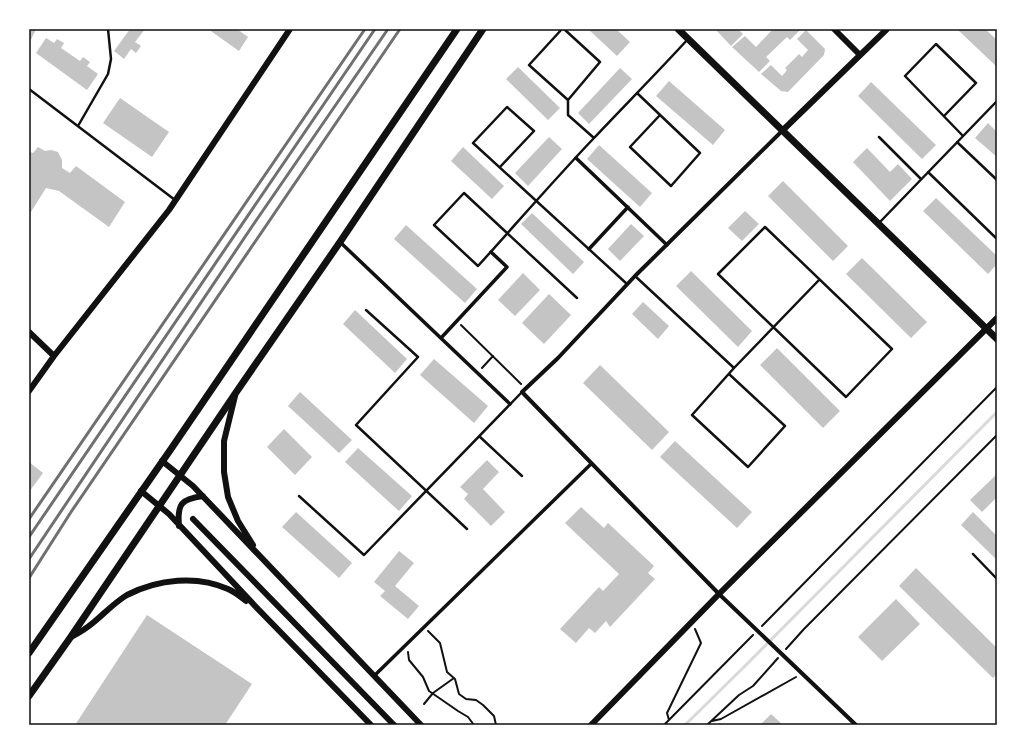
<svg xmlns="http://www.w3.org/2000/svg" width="1026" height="754" font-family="Poppins,sans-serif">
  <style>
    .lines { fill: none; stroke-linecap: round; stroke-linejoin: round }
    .stream { stroke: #d9d9d9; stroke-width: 3 }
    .building { fill: #c4c4c4 }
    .path { stroke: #111; stroke-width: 2 }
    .service { stroke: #111; stroke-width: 2.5 }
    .pedestrian { stroke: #111; stroke-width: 3.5 }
    .minor { stroke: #111; stroke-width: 4 }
    .tertiary { stroke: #111; stroke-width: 6 }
    .secondary { stroke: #111; stroke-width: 7 }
    .rail { stroke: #707070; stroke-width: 3 }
    .neatline { fill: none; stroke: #111; stroke-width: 1.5 }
  </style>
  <rect width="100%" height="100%" fill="#fff"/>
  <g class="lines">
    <path class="stream" d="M685,725L745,666L997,412"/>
  </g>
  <path class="building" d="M29,29H36L29,44Z
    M130,29H145L135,42L141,46L136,53L131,49L124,59L114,51Z
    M208,29H237L248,37L239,51Z
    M588,29H616L630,42L617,56Z
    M715,29H738L743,34L731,46Z
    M773,29H801L790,40L787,37L766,57L770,61L759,72L732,47L745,36L756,47Z
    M957,29H985L997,40V67Z
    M806,30L825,49L824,55L788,92L781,91L761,74L771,65L782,76L787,70L785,68L799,54L802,57L808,50L797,39Z
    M46,38L54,43L57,39L64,43L61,48L80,61L83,57L90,62L87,66L98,74L87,90L36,53Z
    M518,67L560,108L548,120L506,79Z
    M620,68L632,79L589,124L578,113Z
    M669,81L725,130L713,145L656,96Z
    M871,82L936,145L922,159L858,96Z
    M120,98L169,132L152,157L103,123Z
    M988,123L997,132V157L975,138Z
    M549,137L562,149L528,186L515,173Z
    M599,145L652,193L640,207L587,159Z
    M38,147L45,151L51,150L58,152L62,160V168L70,173L76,166L125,202L109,227L59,191L46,188L29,215V154L30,152L33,153Z
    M463,147L504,186L492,199L451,161Z
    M867,148L890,172L898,164L912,179L890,201L853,162Z
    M783,181L848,246L833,261L768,196Z
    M936,198L997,256V264L988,274L923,211Z
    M745,211L759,224L742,241L728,228Z
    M532,213L584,262L573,274L521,224Z
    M631,224L644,236L620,261L608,249Z
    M406,225L477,289L465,303L394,239Z
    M862,258L927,322L911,338L846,274Z
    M691,271L752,331L738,347L676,286Z
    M523,273L540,290L515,316L498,300Z
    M549,294L571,315L544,344L522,323Z
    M643,302L669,326L658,339L632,314Z
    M355,310L407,359L395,373L343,324Z
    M777,348L840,411L823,428L760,365Z
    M434,359L488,406L474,423L420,375Z
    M600,365L669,432L652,450L583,383Z
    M300,392L352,440L339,453L288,406Z
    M284,429L312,457L295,475L267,447Z
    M675,441L752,512L737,528L660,457Z
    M358,448L412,496L399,511L345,462Z
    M487,460L499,472L483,489L505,512L491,526L464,499L468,494L460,487Z
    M29,462L43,473L29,492Z
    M997,474V497L982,512L970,500Z
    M581,507L604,528L608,523L654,566L648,573L655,579L610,627L606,621L595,633L589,628L576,643L560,629L599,587L603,591L619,574L565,523Z
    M296,512L352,563L339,578L282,527Z
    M973,512L997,536V560L961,525Z
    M399,551L414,563L395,586L419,606L408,619L380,596L385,591L374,582Z
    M916,568L997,648V674L993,678L899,586Z
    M896,599L920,624L882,661L858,637Z
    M147,615L252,684L225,725H75Z
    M771,714L783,725H760Z"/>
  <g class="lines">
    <path class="path" d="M461,325L521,384
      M482,368L493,356
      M762,626L997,387
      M428,631L440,643L447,672L455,679L459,694L466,699L476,700L483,705L494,716L496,725
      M786,649L804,629L997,435
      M408,652L409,660L423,677L429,691L458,711L468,717L474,725
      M424,704L433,693L454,678
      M669,720L667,713L701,643L695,629
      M712,721L721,719L796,677
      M664,725L753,635
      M707,725L739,695L753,686L778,658"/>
    <path class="service" d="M562,29L529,65L568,100V115L594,138
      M564,29L600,62L568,100
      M29,89L175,200
      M637,93L700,153L671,186L630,147L660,115
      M944,116L976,83L936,44L905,76L963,136
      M78,126L108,74L111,59L108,29
      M879,137L921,179
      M957,142L997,180
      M500,167L534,131L507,107L473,143L627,284
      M928,172L997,239
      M879,223L997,101
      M765,227L892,349L846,397L718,274Z
      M635,276L734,368L692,415L748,467L785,426L729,374
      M577,298L464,193L434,225L478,266C516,224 554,180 594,138C625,105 657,73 688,39
      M366,310L418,357L356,425L467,529
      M734,368L819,280
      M479,436L522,476
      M299,496L364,555L522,392
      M973,554L997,579"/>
    <path class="pedestrian" d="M576,158L667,245
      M340,242L510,404
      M589,249L628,207
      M441,338L507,267L491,252
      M374,676L591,464"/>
    <path class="minor" d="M783,130L635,276L558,358L522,392L719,594L856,725"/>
    <path class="tertiary" d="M834,29L860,55
      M783,130L887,29
      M29,332L54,356
      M29,391L54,356L169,210L290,29
      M235,396L224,441V472L228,497L238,521L253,545
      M162,461L193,486L421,725
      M141,491L169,514L256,607L371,725
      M193,519L394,725
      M179,526C177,504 181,499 203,496
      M71,637C79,633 87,628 94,622C105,613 115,602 127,595C158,579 197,575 228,589C235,592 241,597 246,601
      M591,725L719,594L997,318"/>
    <path class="secondary" d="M678,29L997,339
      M29,653L171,449L457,29
      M29,696L70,638L237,391L340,242L483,29"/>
    <path class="rail" d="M29,519L365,29
      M29,537L375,29
      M29,559L253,225L388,29
      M29,578L71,512L400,29"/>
  </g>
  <rect width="1026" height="754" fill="none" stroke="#ffffff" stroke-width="60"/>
  <rect x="30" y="30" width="966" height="694" class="neatline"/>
</svg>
